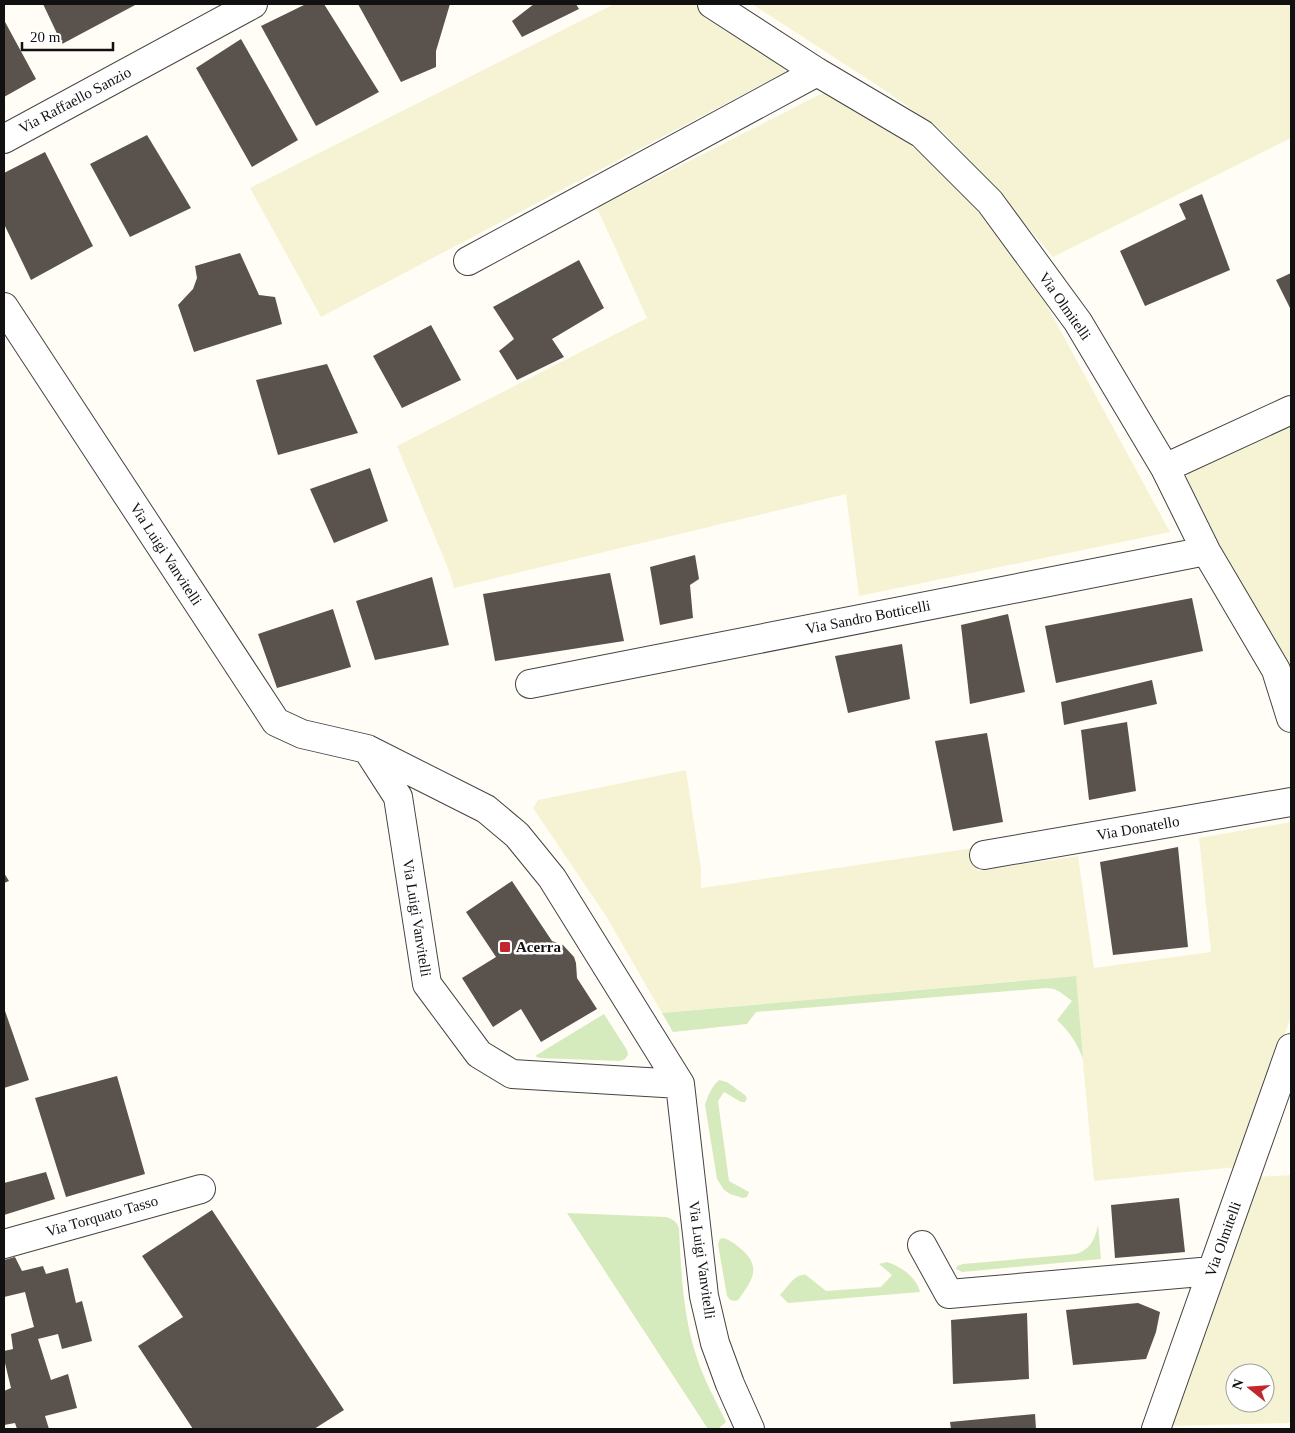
<svg xmlns="http://www.w3.org/2000/svg" width="1295" height="1433" font-family="'Times New Roman',serif">
  <style>
    .farmland { fill: #f6f3d4; fill-rule: evenodd }
    .green { fill: #d5ebbd }
    .building { fill: #5a524d }
    .lines { fill: none; stroke-linecap: round; stroke-linejoin: round }
    .minor-casing { stroke: #444; stroke-width: 30 }
    .minor { stroke: #fff; stroke-width: 28 }
    .poi-dot { fill: #c4262e; stroke: #fff; stroke-width: 2 }
    .labels { text-anchor: middle; stroke-width: 5; stroke-linejoin: round; paint-order: stroke }
    .street-label { font-size: 15px; fill: #111; stroke: #fff }
    .poi-label { font-size: 15px; font-weight: bold; fill: #111; stroke: #fff; text-anchor: start }
  </style>
  <rect width="100%" height="100%" fill="#fffdf5"/>
  <path class="farmland" d="M614,4H703L789,70L321,317L250,188Z
    M752,4H1291V138L1053,257L995,189L943,132L883,89Z
    M823,93L880,122L953,178L1028,271L1170,532L859,596L846,494L454,588L448,568L397,446L647,318L597,208Z
    M1291,423V683L1185,484L1188,474L1208,461Z
    M686,770L701,869V888L973,848L978,871L1078,856L1094,968L1211,952L1199,838L1291,822V1017L1237,1167L1094,1181L1075,976L662,1013L606,916L533,808L538,800Z
    M1291,1175V1423L1167,1426L1255,1177ZM1235,1373H1265V1403H1235Z"/>
  <path class="green" d="M1076,976L1083,1059C1077,1043 1070,1032 1057,1020L1072,1001L1060,992L1054,989L1046,988L756,1012L747,1024L673,1032L662,1013Z
    M604,1014L627,1050L628,1055L625,1059L620,1061L539,1058L535,1056Z
    M719,1080L727,1082L745,1095L747,1098L745,1102H741L724,1092L718,1101L729,1181L749,1192L747,1197L743,1198L730,1194L724,1190L717,1179L705,1105C708,1095 712,1086 719,1080Z
    M567,1213L666,1217C673,1219 677,1222 679,1228C681,1272 683,1317 697,1358C704,1380 716,1401 726,1422L718,1429H708Z
    M1098,1225L1101,1259L962,1272L956,1269L957,1266L963,1264L1076,1254C1091,1249 1095,1239 1098,1225Z
    M723,1238C730,1240 735,1244 740,1248C763,1267 752,1281 738,1300L735,1301L730,1300L727,1296L718,1244L720,1239Z
    M887,1262C901,1266 917,1278 920,1292L788,1303L780,1295C787,1288 795,1273 806,1275L826,1291L881,1287L892,1275L879,1264Z"/>
  <path class="building" d="M43,4H137L62,44Z
    M306,4H324L379,92L316,126L261,26Z
    M358,4H450L436,51V67L401,82Z
    M534,4H576L579,9L522,37L512,21Z
    M4,20L36,79L4,97Z
    M241,39L298,140L252,167L196,68Z
    M147,135L191,208L130,237L90,164Z
    M45,152L93,246L31,280L4,224V173Z
    M1202,194L1230,270L1145,306L1120,251L1186,219L1179,204Z
    M240,253L259,295L275,297L282,324L194,352L178,305L193,289L197,278L195,266Z
    M579,260L604,308L552,339L564,357L517,380L499,351L514,339L493,307Z
    M1291,273V310L1276,280Z
    M431,325L461,380L402,408L373,356Z
    M327,364L358,433L278,455L256,380Z
    M370,468L388,521L334,543L310,489Z
    M695,555L699,579L690,585L693,618L660,625L650,567Z
    M610,573L624,641L495,661L483,594Z
    M432,577L449,645L375,660L356,601Z
    M1192,598L1203,651L1056,683L1045,626Z
    M333,609L351,667L277,688L258,634Z
    M1008,614L1025,692L970,704L961,625Z
    M902,644L910,699L848,713L835,656Z
    M1152,680L1157,704L1064,725L1061,702Z
    M1127,722L1136,791L1089,800L1081,730Z
    M987,733L1003,822L953,831L935,741Z
    M1178,847L1188,947L1113,955L1100,862Z
    M4,873L9,881L4,883Z
    M512,881L552,941L563,945L574,957L576,963L577,978L597,1009L541,1042L521,1009L493,1027L462,978L496,957L466,912Z
    M4,1008L29,1080L4,1088Z
    M117,1076L145,1174L66,1197L35,1098Z
    M46,1172L55,1199L4,1215V1183Z
    M1179,1198L1185,1252L1115,1258L1111,1205Z
    M212,1210L344,1410L314,1429H193L138,1346L183,1317L142,1256Z
    M15,1257L22,1271L43,1266L46,1274L68,1268L76,1303L82,1301L92,1341L62,1349L58,1334L38,1339L51,1380L68,1374L77,1408L45,1416L49,1429H17L15,1423L4,1425V1391L11,1388L4,1359V1351L13,1349L11,1334L34,1327L25,1292L4,1297V1260Z
    M1138,1303L1160,1312L1156,1332L1146,1359L1073,1365L1066,1310Z
    M1027,1313L1029,1379L953,1384L951,1320Z
    M1035,1414L1036,1429H951L950,1422Z"/>
  <g class="lines">
    <defs>
      <path id="minor" d="M712,4L817,72L922,134L990,202L1078,322L1165,468L1206,551L1276,670L1291,718
        M4,139L253,4
        M468,261L817,72
        M4,307L276,722L302,734L367,749L398,797L427,984L479,1054L512,1074L680,1084
        M1165,468L1291,410
        M530,684L1206,551
        M367,749L486,809L517,835L552,878L680,1084L704,1296L715,1343L730,1384L750,1429
        M984,855L1291,802
        M4,1244L201,1189
        M922,1245L949,1294L1212,1271
        M1156,1429L1291,1048"/>
    </defs>
    <use href="#minor" class="minor-casing"/>
    <use href="#minor" class="minor"/>
  </g>
  <rect class="poi-dot" x="499" y="941" width="12" height="12" rx="2.5"/>
  <g class="labels">
    <g class="street-label">
      <text transform="translate(75 100) rotate(-28)" y="5">Via Raffaello Sanzio</text>
      <text transform="translate(1065 306) rotate(55)" y="5">Via Olmitelli</text>
      <text transform="translate(166 554) rotate(57)" y="5">Via Luigi Vanvitelli</text>
      <text transform="translate(868 617) rotate(-11)" y="5">Via Sandro Botticelli</text>
      <text transform="translate(1138 828) rotate(-10)" y="5">Via Donatello</text>
      <text transform="translate(417 918) rotate(81)" y="5">Via Luigi Vanvitelli</text>
      <text transform="translate(102 1216) rotate(-16)" y="5">Via Torquato Tasso</text>
      <text transform="translate(1223 1239) rotate(-70)" y="5">Via Olmitelli</text>
      <text transform="translate(702 1260) rotate(82)" y="5">Via Luigi Vanvitelli</text>
    </g>
    <g class="poi-label">
      <text x="516" y="952">Acerra</text>
    </g>
  </g>
  <rect width="1295" height="1433" fill="none" stroke="#111111" stroke-width="10"/>
  <g transform="translate(1250 1388) rotate(287)"><circle r="24" fill="#ffffff" stroke="#a0a0a0"/>
  <path d="M0-4L9 19L0 12L-9 19Z" fill="#c4262e"/>
  <text y="-8" font-size="14" font-weight="bold" text-anchor="middle" fill="#111111">N</text>
  </g>
  <path d="M22 42v8h91v-8" fill="none" stroke="#111111" stroke-width="2.5"/>
  <text x="30" y="42" font-size="15" fill="#111111" stroke="#ffffff" stroke-width="4" paint-order="stroke">20 m</text>
</svg>
